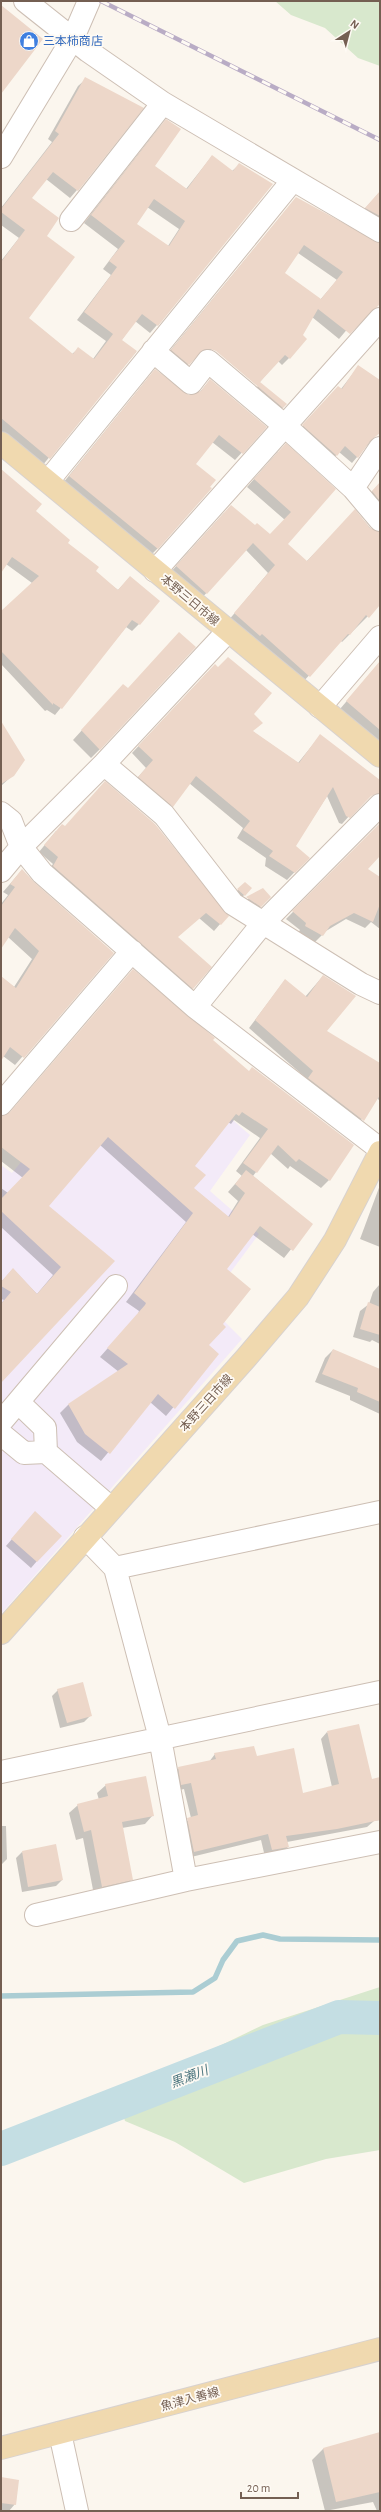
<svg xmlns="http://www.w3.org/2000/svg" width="381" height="2512" font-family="'Alegreya Sans','Noto Sans JP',sans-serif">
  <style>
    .education { fill: #f3eaf8 }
    .green { fill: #d8e8cd }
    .shadow { fill: #0003; fill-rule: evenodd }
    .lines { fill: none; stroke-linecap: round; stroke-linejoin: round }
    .stream { stroke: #abcdd3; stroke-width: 5.5 }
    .river { stroke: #c4dee3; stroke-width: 34 }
    .building { fill: #edd7c9; fill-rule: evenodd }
    .minor-casing { stroke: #cdbfb4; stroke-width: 24 }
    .major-casing { stroke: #d8d2cf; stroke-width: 24 }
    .minor { stroke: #fff; stroke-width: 22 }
    .major { stroke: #f0d9af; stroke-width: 22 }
    .rail-casing { stroke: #b9acc5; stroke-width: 4.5 }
    .rail { stroke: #fefaf4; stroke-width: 3; stroke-dasharray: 9; stroke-linecap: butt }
    .labels { text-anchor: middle; stroke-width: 3.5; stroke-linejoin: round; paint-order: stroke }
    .shop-label { font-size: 12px; fill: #366cbe; stroke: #fefaf4; text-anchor: start }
    .street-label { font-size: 12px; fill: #745f52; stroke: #fefaf4 }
    .water-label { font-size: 13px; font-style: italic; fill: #4b757e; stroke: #fefaf4 }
  </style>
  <rect width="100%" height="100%" fill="#fbf6ee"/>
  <path class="education" d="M125,1027L250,1135L210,1191L259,1234L207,1304L242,1339L1,1614V1165L12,1173L101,1064Z"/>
  <path class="green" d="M275,1H380V66L358,58L325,28L291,15Z
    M380,1987V2150L326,2159L244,2183L175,2142L125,2121L115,2089L190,2060L263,2025Z"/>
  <path class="shadow" d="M86,79L77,190L70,198L46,179L31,198L46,236L28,318L72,354L78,349L93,359L106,341L77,320L111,275L103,269L118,249L84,223L159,128L166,121L154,166L186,189L212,156L232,171L240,164L157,325L150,333L135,321L121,341L136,352L42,466L1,431V261L19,238L1,225V208L52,142L48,139L78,86ZM147,207L179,229L168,246L135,224Z
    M380,192V230L359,215Z
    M296,198L380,244V290L339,339L312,317L289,358L282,365L278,361L259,383L286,404L276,415L202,356H196L181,372L164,358ZM298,253L337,280L320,300L283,273ZM213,347L258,386L257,387L211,349Z
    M358,367L380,381V430L352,463L339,452L330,462L297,432L332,394L341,389Z
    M149,377L188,396L199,393L210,380L265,427L235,460L212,442L194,464L158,548L151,555L63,483Z
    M278,452L334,489L287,544L306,562L355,511L375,533L380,532V604L342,642L341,641L302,683L228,621L268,573L246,550L199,601L169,574L224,513L270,536L285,520L247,487Z
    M1,469L35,511L94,572L118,590L130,577L139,624L132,631L126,627L55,715L47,710L45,711L1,664V615L32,583L6,564L1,571Z
    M380,483V518L365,499Z
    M380,662V745L340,709Z
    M208,672L253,714L252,731L298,763L319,737L380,781L342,824L339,823L327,796L295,846L308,858L287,880L265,866L266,858L237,838L243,828L189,783L165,813L132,784L146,768L132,753Z
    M115,694L100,749L91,758L73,740Z
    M1,727L13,775L1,786Z
    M380,824V855L366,869L380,878V929L371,922L365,928L346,919L326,931L315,942L298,933L300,930L286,919Z
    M56,831L227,916L214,931L199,918L177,937L193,988L187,994L47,872L53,864L39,852Z
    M22,870L33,883L113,953L15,1065L3,1056L1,1060V977L14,987L32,959L8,937L1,945V904L8,895L3,892Z
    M245,883L250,888L238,902L232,896Z
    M262,889L270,897L254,913L241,904Z
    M323,976L326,1031L380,1070V1101L377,1098L356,1127L301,1086L306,1078L249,1028L285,980L305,997Z
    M212,1040L329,1180L321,1188L290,1166L288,1169L270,1153L253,1176L311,1224L284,1258L252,1234L226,1269L222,1324L208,1345L218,1354L166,1416L150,1402L101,1461L77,1442L60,1413L68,1405L119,1372L100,1357L138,1314L139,1311L126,1302L186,1222L100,1145L47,1206L113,1261L1,1382V1304L4,1300L1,1299V1282L13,1269L37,1294L53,1275L1,1227V1188L8,1193L23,1178L1,1161V1116ZM234,1120L260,1138L236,1171L242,1176L228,1192L238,1201L228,1217L193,1188L194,1166L228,1122L231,1124Z
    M380,1185V1247L360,1239Z
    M380,1284V1344L372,1340L370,1342L353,1337L360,1311L369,1304L373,1292Z
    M333,1350L380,1370V1414L350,1400V1396L315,1382L325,1358Z
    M29,1519L37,1561L31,1568L6,1546Z
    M58,1690L90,1716L84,1722L60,1728L52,1696Z
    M327,1732L371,1780L380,1778V1820L374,1821L367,1827L287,1842L288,1847L281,1853L265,1857L261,1840L187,1858L181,1826L191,1818L184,1789L175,1791L172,1775L179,1768L209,1762L215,1754L257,1757L303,1794L332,1787L321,1739Z
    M106,1785L153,1815L145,1824L122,1828L132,1879L123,1888L94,1895L83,1838L76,1840L69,1813L78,1805L99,1800L97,1793Z
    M1,1826H6L7,1859L1,1865Z
    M22,1852L62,1880L56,1886L22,1892L16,1858Z
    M380,2434V2511H377L373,2502L325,2511L312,2460L323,2449Z
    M1,2478L15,2504L9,2511L1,2510Z"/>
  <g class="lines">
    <path class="stream" d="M1,1996L193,1992L215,1978L223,1960L237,1941L263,1935L280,1939L380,1940"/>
    <path class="river" d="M1,2149L339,2017L380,2018"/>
  </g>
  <path class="building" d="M1,5L43,39L1,94Z
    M85,77L144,108L78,191L53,172L32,198L59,218L47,236L75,257L29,318L73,354L78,347L94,359L113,334L84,312L117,267L109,261L125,241L91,215L166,119L181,129L155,166L187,189L212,155L233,171L239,163L273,184L158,326L142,314L122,340L137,351L50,459L1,418V262L25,230L1,212V209L59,134L55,131ZM154,199L185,221L169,246L137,224Z
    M380,191V216L365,208Z
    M296,197L380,243V304L350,334L318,309L303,335L307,339L290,359L285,355L260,382L287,404L283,408L216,351L210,349L203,350L189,365L171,350ZM304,245L343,272L321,299L285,273Z
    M358,365L380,380V433L370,441L358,458L345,446L337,456L302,425L338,386L342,389Z
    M155,369L189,395L201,391L210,379L267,427L243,454L219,435L196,464L216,480L210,487L212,488L158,549L69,476Z
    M286,443L336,489L288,544L307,561L355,509L370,528L380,532V605L369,618L366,615L350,635L348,634L310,677L262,634L260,636L234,613L275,565L253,543L207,594L176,566L231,505L255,525L257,523L270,534L291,512L254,479Z
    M1,469L42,504L36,511L70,540L68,543L99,567L96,571L118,590L130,576L160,601L140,625L132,620L62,709L53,703V705L1,651V611L39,576L12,557L1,573Z
    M380,482V501L372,491Z
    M179,632L196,647L100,750L81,730L123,684L128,688Z
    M228,657L272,693L254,714L263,723L253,731L299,763L320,734L380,780V793L371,796L350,818L346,816L333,787L296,846L310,858L295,873L269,856L273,851L243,830L250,821L196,776L173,807L138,777L153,760L138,746L215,664L218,667Z
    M380,661V730L346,701Z
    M1,721L25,760L14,776L1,784Z
    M105,781L155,824L229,916L221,925L206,913L178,937L212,967L193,989L53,866L58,857L44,845L62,824L65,826Z
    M380,823V856L368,869L380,877V904L373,922L354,913L330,926L323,936L305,926L306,923L292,911Z
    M22,869L34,882L114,953L24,1058L10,1047L1,1061V976L16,988L39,951L15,928L1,949V906L15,887L10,884Z
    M245,882L252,888L245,896L237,889Z
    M263,888L271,897L261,907L246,897Z
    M133,969L215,1038L213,1040L249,1071L252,1067L354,1145L330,1181L299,1159L296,1162L278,1145L257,1173L243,1163L268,1129L242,1112L239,1116L236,1114L195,1166L206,1175L194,1188L229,1217L245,1193L235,1184L246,1170L313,1224L293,1251L260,1226L227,1269L251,1289L223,1324L226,1327L209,1345L219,1354L175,1409L158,1394L110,1454L85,1434L68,1404L128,1364L107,1348L145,1305L146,1303L134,1293L193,1213L108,1137L49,1206L115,1261L1,1383V1304L11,1292L1,1286V1282L13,1268L37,1294L61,1267L1,1211V1199L30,1169L1,1147V1116L10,1112Z
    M323,975L356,996L327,1031L380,1063V1095L364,1121L308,1078L313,1071L255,1020L285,979L307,997Z
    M368,1302L380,1307V1335L360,1329Z
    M333,1349L380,1369V1402L357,1392L358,1388L322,1374Z
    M35,1511L62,1536L37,1562L11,1539Z
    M83,1682L92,1716L67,1723L57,1689Z
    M359,1724L372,1779L380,1777V1820L337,1829L286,1836L289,1847L272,1850L268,1834L194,1852L187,1818L198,1815L191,1783L181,1785L178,1767L216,1759L214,1753L254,1746L257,1756L294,1748L303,1793L339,1784L327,1731Z
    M146,1776L154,1816L122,1822L133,1880L102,1887L91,1830L84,1832L77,1804L108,1796L105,1784Z
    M56,1844L63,1880L28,1887L22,1851Z
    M380,2432V2492L336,2502L323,2448Z
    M1,2477L19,2480L16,2505L1,2503Z"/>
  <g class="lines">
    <defs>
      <path id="minor" d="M25,1L88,51L163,103L380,231
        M1,157L73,38L89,1
        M71,220L163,103
        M153,351L191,383L208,361L285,426L353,488
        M380,448L353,488L380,520
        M48,481L293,180
        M155,571L380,319
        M320,707L380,637
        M104,764L164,815L233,904L361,984L380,993
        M1,813L11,821L21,847L42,873L195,1007L380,1149
        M1,871L21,847L104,764L228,631
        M195,1007L263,923L380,805
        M1,1104L132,951
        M18,1402L116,1286
        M1,1422L18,1402L45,1428L46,1452L111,1508
        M1,1434L24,1453L46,1452
        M115,1568L380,1512
        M1,1772L380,1692
        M186,1880L380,1842
        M36,1915L186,1880L160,1738L115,1568L85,1537
        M60,2433L77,2511"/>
      <path id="major" d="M1,443L380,756
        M1,1633L246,1358L298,1297L335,1240L380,1152
        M1,2448L380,2349"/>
    </defs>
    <use href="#minor" class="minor-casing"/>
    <use href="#major" class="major-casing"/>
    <use href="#minor" class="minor"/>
    <use href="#major" class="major"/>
    <defs>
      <path id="rail" d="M101,1L380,140"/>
    </defs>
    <use href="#rail" class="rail-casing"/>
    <use href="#rail" class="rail"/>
  </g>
  <defs>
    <symbol id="shop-disc" viewBox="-11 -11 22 22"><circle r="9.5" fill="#3f7fe0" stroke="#fefaf4"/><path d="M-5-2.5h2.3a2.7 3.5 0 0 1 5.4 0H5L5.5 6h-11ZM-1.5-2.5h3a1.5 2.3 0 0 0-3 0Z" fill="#fff"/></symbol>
  </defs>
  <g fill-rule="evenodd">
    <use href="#shop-disc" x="18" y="30" width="22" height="22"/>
  </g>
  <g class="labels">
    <g class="shop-label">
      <text x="43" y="45">三本柿商店</text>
    </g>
    <g class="street-label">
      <text transform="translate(190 600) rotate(40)" y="4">本野三日市線</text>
      <text transform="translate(206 1403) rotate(-48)" y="4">本野三日市線</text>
      <text transform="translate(190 2399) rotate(-15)" y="4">魚津入善線</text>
    </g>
    <g class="water-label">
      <text transform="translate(189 2076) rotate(-21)" y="5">黒瀬川</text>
    </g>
  </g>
  <rect width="381" height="2512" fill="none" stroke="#745f52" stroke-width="4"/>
  <g transform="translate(349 32) rotate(36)" stroke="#fefaf4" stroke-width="3" paint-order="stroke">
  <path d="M0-3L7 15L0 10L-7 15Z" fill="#745f52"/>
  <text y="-6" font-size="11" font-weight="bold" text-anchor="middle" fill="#745f52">N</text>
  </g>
  <path d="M241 2492v6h57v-6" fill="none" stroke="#745f52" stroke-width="2"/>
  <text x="247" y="2492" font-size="12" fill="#745f52" stroke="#fefaf4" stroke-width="3" paint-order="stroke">20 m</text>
</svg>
